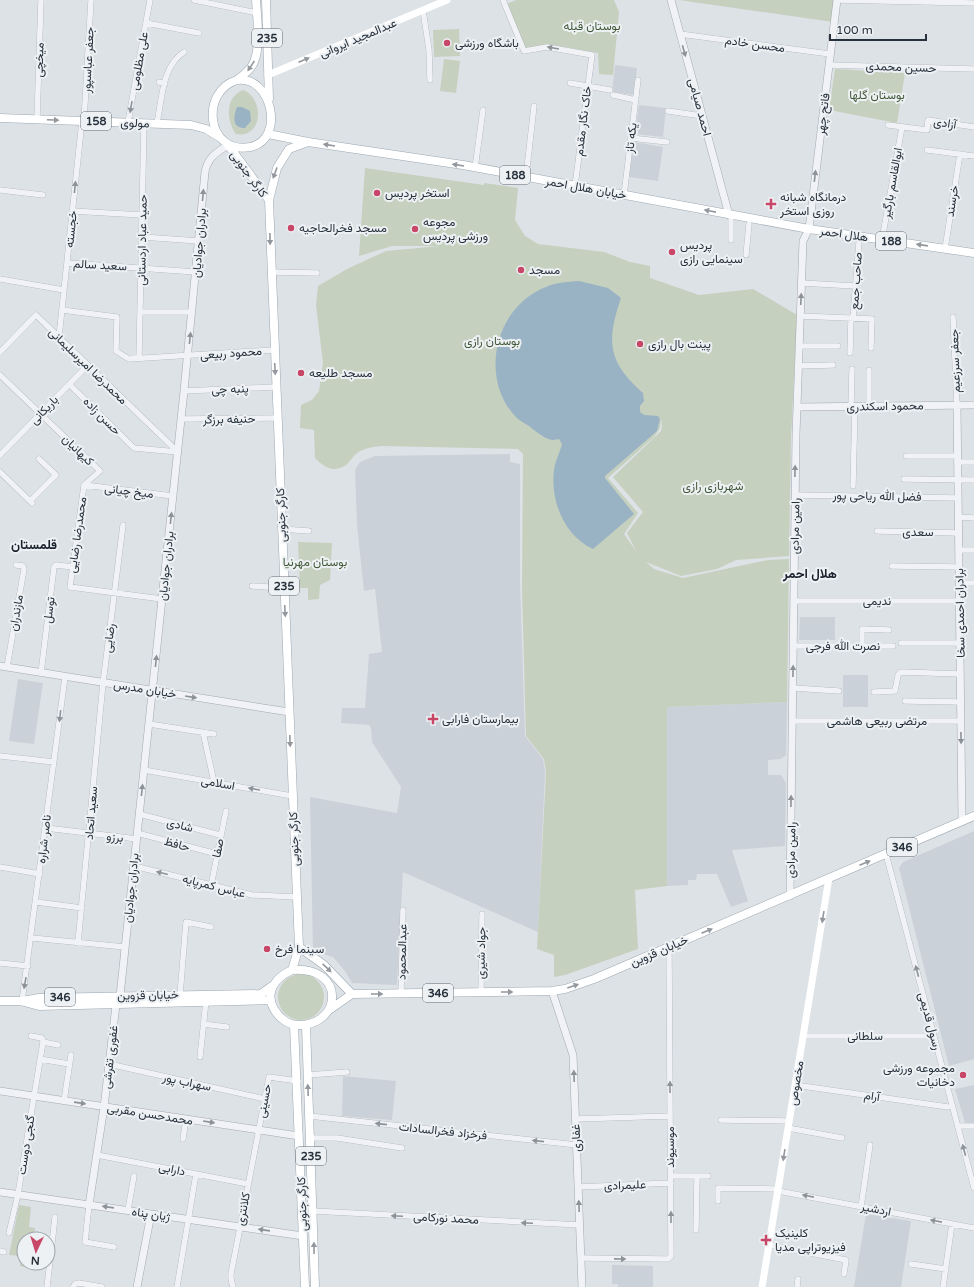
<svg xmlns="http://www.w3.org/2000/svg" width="974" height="1287" font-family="'Varela Round',Vazirmatn,sans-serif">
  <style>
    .built { fill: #cbd1d8 }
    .green { fill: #c5d0bf; fill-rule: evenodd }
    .water { fill: #99b3c5 }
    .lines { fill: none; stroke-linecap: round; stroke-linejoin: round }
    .minor-casing { stroke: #a3a9b0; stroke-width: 6 }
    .tertiary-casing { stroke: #a3a9b0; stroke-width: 8 }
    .primary-casing { stroke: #9da8b2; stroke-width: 9 }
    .minor { stroke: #f0f2f5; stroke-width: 5.5 }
    .tertiary { stroke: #f0f2f5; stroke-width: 7 }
    .secondary { stroke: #fff; stroke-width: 7 }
    .primary { stroke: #fff; stroke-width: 8 }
    .oneway { fill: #8c9298 }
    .oneway2 { fill: #93989e }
    .poi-dot { fill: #c84667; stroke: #edf1f4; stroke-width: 1.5 }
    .labels { text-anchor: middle; stroke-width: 4; stroke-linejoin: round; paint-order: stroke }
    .shield { fill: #edf1f4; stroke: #626b73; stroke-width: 1 }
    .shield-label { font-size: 11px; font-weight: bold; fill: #27313c }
    .park-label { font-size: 12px; fill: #3f5735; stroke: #edf1f4 }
    .street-label { font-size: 12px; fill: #27313c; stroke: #edf1f4 }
    .poi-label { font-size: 12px; fill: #27313c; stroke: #edf1f4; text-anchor: start }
    .neighbourhood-label { font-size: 13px; font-weight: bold; fill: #1a222d; stroke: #edf1f4 }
  </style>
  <rect width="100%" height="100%" fill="#dde2e6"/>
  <path class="built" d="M615,65L637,68L634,95L612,92Z
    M639,105L666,108L663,137L635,134Z
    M634,142L663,147L658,181L629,177Z
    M510,454V462L520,464V582L525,736L543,759L545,772L538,932L403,872L397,985L352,983L345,971L333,957L313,951L310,797L397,813L401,787L372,742L371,728L369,725L341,723L342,708H365L369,654L382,652L375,589L364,591L357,525L355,470L360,462L375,456Z
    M800,617H835V640H799Z
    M843,675H868V707H843Z
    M18,679L43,683L34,744L9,741Z
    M787,702L786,755L781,759L768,760V775H781L786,783L785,846L732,850L748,901L731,907L717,874H697L696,880H688V885L667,886V707Z
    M974,831V1059L949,1066L899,868L903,862Z
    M343,1076L396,1081L392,1120L342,1116Z
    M974,1085V1123H965L955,1089Z
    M866,1214L911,1221L901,1287H854Z
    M612,1265L653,1266V1287H618V1284H612Z"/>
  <path class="green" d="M516,0H614L619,12L613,75L599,74L598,53L547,44L525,49L507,4Z
    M679,0H835L833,22Z
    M459,29L460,56L434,57L433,30Z
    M444,59L460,61L456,93L440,91Z
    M835,69L905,73L897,123L829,110Z
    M243,90C264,97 264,139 236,134C226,120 225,97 243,90Z
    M365,168L484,185V183L518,188L515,220L525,236L530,239L538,244L604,252L630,262L650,266V278L699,295L753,289L797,315L791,439L789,556L736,560L717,569L681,576L646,562L654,569L683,578L768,560L789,559L787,702L667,707V886L635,890L638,949L565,975L554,977V955L537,949L546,772L544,759L526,736L522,589L523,454L518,449L381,446C373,447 364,448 357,453C353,456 350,462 346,465C334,473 325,468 315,458L314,430L300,428L301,405L312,400L319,391L323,363L316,305L318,286L347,269L386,251L440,246H392L359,256ZM661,418L662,426L661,431L613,477L643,512L627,533L636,551L624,534L638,513L608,478L654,437L660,428Z
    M298,542L332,543L330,580L320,585L319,599L308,600V588H300Z
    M278 997a23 23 0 1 1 46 0a23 23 0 1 1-46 0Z
    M19,1205L31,1207L29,1227L35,1228L33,1239H24V1263H31L30,1268L20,1266L22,1256L9,1255Z"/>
  <path class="water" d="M237,107H242L250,111L251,121L245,128C232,128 233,117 237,107Z
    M579,281L608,288L621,298C606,342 608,362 643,393L644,401L640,406V412L644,415L658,416L660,419L657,431L605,476V478L634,514L593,549C564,536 550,500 554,470C555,461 560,453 562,444L559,439C557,439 555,440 553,440C546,440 534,430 529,426C524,423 518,420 514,415C479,375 496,306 546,287C557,282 568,282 579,281Z"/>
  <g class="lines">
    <defs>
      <path id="minor" d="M194,0L257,13
        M503,0L524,51L547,47L592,55L575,186
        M837,0L974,3
        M423,10L429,50L430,80
        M146,23L199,33
        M680,34L830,54
        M829,65L974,69
        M159,82L165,84
        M570,83L610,90
        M613,95L636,100
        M668,111L702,116
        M37,119L41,0
        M84,121L91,0
        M128,122L150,0
        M157,123C162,99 162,66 184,52
        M888,125L927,130L928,120L974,127
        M631,138L667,142
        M927,150L974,156
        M475,168L483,110
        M526,177L534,106
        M0,190L43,195
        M624,195L638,80
        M72,211L142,215
        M142,237L199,241
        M731,240V220
        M882,240L902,127
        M945,249L960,154
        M746,255L749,224
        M67,263L196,272
        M271,272L317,273
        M0,279L64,290
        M801,283L855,286
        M62,310L117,317L116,351L129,359L274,350
        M140,312H192
        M800,316L872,319L871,348
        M953,317L957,405
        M853,319L859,242
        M59,337L82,121
        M799,346H838
        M0,352L36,315L178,452
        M850,353L851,319
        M139,358L144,123
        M798,366L833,365
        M869,370V406
        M0,375L100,471L84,485
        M69,384L134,448L178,452
        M184,391L275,387
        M851,406L852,369
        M181,419L277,418
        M0,455L88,365
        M906,456H957
        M957,462H974
        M0,472L32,503
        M904,479L974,480
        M84,485L70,587L162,599
        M84,485L173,496
        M853,486L855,406
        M795,495L958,498
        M30,501L56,475L39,459
        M958,517L974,518
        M281,529L309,531
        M877,531L958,533
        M959,550H974
        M892,566L959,567
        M964,583H974
        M252,586L284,588
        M794,601H959
        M901,643H960
        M793,646H893
        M862,646V629L889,630
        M7,667L24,569L23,566L16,565
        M41,673L54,567L56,565L73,567
        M793,688L839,691
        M874,692L895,691L898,675L901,672L960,674
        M905,701L961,702
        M792,721H961
        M149,724L214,734
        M203,732L214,782
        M0,756L54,762
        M144,770L292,796
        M139,814L220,835
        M46,828L137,839
        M137,833L217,854
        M886,854L974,1188
        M134,866L252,895L296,897
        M0,867L40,874
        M211,886L226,811
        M36,902L82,908
        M32,938L125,947
        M78,943L103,683L123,525
        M0,963L28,966
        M481,992L482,914
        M401,993L403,910
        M180,995L186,922L211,927
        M22,1001L65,677
        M203,1024L227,1027
        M31,1036L42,1038L43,1042
        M803,1036H927
        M200,1057L206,1001
        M40,1059L69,1064
        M109,1064L265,1099
        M308,1075L347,1072
        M795,1085L948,1107
        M64,1101L71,1055
        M309,1116L577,1145
        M576,1119L670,1116
        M721,1120L789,1121
        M958,1126H974
        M788,1128L842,1138
        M310,1138H337L402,1148
        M183,1139L186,1119
        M97,1155L248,1184
        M671,1176H708
        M578,1187L671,1183
        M778,1191L974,1228
        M718,1201V1188L778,1189
        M89,1205L85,1242L114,1247
        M861,1207L870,1145
        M128,1210L134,1176
        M313,1211L580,1225
        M696,1230L697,1176
        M9,1233L18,1194L43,1042L58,1045
        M769,1245L846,1260L844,1274
        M0,1251L4,1252
        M581,1258L668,1259L671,1256L669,947
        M911,1264L946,1269
        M47,1287L55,1217
        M73,1287L75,1284L79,1283L102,1287
        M177,1287L196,1174
        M233,1287L231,1279V1274L269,1077L298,1081
        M797,1287L798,1279
        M943,1287L952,1224"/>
      <path id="tertiary" d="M671,0L729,215
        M957,405L962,821
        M797,407L974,405
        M0,666L289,712
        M790,896L796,435L803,241L809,229L837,0
        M552,991L573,1055L582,1287
        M120,996L184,391L205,172C208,157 216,153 228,145
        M0,1091L299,1136
        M0,1192L303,1236
        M89,1205L104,1107L116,1005
        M137,1287L151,1214"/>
      <path id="primary" d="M266,0L269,99
        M237,80C272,75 286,140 250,147C206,155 200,91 237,80Z
        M237,80C244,75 251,69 254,62C261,46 257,17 256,0
        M0,118L191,125L206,129L219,137
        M268,134L308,142L463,165L809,229L974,253
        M228,145L269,200
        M299,947L324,965L352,994
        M292,970L299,947L269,200L277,168L289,149L308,142
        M292,970C347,966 342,1026 298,1025C288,1025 279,1018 274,1009C264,992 276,977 292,970Z
        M0,1001H22L39,998L261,994L272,986
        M24,1002L39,1006L271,1000
        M329,1010L352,994L552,991L565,989L594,979L974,816
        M294,1025L305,1287
        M306,1025L315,1287"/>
    </defs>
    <use href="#minor" class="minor-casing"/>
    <use href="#tertiary" class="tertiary-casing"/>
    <use href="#primary" class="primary-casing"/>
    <use href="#minor" class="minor"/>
    <use href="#tertiary" class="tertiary"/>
    <path class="secondary" d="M268,75L447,0
      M762,1287L829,878"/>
    <use href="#primary" class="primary"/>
  </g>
  <defs><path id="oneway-solid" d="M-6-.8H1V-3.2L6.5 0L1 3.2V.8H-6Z"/></defs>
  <g class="oneway">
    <use href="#oneway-solid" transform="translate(553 48) rotate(-170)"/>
    <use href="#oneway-solid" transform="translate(684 51) rotate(75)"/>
    <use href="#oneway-solid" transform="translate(131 107) rotate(100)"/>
    <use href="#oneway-solid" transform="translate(815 176) rotate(-83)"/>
    <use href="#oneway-solid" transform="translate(75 187) rotate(-84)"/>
    <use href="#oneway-solid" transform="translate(203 195) rotate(-85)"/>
    <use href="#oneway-solid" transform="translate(801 299) rotate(-87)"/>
    <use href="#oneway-solid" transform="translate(190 338) rotate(-84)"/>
    <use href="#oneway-solid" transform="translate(795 471) rotate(-89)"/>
    <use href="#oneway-solid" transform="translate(171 518) rotate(-84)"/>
    <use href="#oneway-solid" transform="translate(156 661) rotate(-84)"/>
    <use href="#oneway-solid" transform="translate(793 671) rotate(-89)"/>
    <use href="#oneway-solid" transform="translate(191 697) rotate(9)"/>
    <use href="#oneway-solid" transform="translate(60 716) rotate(97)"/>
    <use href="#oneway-solid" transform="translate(961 738) rotate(89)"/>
    <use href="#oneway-solid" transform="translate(254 789) rotate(-170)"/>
    <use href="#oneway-solid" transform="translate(142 790) rotate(-84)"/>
    <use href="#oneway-solid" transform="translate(791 801) rotate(-89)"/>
    <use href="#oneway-solid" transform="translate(162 873) rotate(-166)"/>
    <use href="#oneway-solid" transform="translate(917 971) rotate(-105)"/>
    <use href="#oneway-solid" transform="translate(25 983) rotate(100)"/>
    <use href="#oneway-solid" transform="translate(574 1076) rotate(-92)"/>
    <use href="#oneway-solid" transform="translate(670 1087) rotate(-90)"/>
    <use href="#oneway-solid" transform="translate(80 1103) rotate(8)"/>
    <use href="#oneway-solid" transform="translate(209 1122) rotate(9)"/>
    <use href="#oneway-solid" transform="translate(381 1124) rotate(-174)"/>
    <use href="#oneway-solid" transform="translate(538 1141) rotate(-174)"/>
    <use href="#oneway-solid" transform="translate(964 1150) rotate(-105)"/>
    <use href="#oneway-solid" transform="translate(808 1196) rotate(-169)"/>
    <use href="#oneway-solid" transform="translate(579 1206) rotate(-92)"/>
    <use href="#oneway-solid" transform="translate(108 1207) rotate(-172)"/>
    <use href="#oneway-solid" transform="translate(397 1216) rotate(-177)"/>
    <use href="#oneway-solid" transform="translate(671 1217) rotate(-90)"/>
    <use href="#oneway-solid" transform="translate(936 1221) rotate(-169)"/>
    <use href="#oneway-solid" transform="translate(527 1223) rotate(-177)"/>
    <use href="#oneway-solid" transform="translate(264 1230) rotate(-172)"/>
    <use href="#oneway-solid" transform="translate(620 1259) rotate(1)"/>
  </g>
  <g class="oneway2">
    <use href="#oneway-solid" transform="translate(304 60) rotate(-23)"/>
    <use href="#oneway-solid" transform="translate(251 66) rotate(124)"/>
    <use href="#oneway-solid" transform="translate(53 120) rotate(2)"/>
    <use href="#oneway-solid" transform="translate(329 145) rotate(-171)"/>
    <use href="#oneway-solid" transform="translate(458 165) rotate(-171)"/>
    <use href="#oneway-solid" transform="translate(275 173) rotate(110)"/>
    <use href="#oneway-solid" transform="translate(710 211) rotate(-169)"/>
    <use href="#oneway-solid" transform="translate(270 239) rotate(89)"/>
    <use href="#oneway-solid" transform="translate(922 245) rotate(-172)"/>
    <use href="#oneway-solid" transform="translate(275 369) rotate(87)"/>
    <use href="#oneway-solid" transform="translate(285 611) rotate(87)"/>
    <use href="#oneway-solid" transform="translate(290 741) rotate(88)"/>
    <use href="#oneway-solid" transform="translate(865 863) rotate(-23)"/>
    <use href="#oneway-solid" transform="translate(823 917) rotate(99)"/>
    <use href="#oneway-solid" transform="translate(707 931) rotate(-23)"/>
    <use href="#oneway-solid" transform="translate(327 968) rotate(43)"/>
    <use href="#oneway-solid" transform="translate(573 986) rotate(-19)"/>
    <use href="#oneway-solid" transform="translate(507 992)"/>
    <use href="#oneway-solid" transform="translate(377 994)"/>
    <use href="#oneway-solid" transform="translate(308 1090) rotate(-92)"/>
    <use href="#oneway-solid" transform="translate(784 1155) rotate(99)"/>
    <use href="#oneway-solid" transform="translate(314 1248) rotate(-91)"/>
  </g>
  <g class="poi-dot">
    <circle cx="447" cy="43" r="4"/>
    <circle cx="377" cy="193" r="4"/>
    <path d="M769 198h4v4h4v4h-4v4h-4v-4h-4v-4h4z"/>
    <circle cx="291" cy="228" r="4"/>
    <circle cx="415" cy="229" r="4"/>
    <circle cx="672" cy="252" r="4"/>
    <circle cx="521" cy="270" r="4"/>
    <circle cx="640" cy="344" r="4"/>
    <circle cx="301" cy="373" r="4"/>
    <path d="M431 713h4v4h4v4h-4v4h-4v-4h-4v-4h4z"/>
    <circle cx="267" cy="949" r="4"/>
    <circle cx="963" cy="1075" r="4"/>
    <path d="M764 1234h4v4h4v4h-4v4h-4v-4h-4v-4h4z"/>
  </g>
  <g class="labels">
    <g class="shield">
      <rect x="252" y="29" width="30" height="18" rx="3"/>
      <rect x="81" y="112" width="30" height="18" rx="3"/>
      <rect x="500" y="166" width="30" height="18" rx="3"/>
      <rect x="876" y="232" width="30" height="18" rx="3"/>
      <rect x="269" y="577" width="30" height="18" rx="3"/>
      <rect x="887" y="838" width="30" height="18" rx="3"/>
      <rect x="423" y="984" width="30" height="18" rx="3"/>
      <rect x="45" y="988" width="30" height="18" rx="3"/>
      <rect x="296" y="1147" width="30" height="18" rx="3"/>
    </g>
    <g class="shield-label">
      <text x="267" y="42">235</text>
      <text x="96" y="125">158</text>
      <text x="515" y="179">188</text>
      <text x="891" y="245">188</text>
      <text x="284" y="590">235</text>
      <text x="902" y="851">346</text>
      <text x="438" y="997">346</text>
      <text x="60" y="1001">346</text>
      <text x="311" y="1160">235</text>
    </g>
    <g class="park-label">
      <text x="592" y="30">بوستان قبله</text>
      <text x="877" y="99">بوستان گلها</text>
      <text x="492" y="345">بوستان رازی</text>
      <text x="713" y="490">شهربازی رازی</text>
      <text x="315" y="566">بوستان مهرنیا</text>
    </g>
    <g class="street-label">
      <text transform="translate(358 38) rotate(-23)" y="4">عبدالمجید ایروانی</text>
      <text transform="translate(755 44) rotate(8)" y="4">محسن خادم</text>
      <text transform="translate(39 60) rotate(-88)" y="4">میخچی</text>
      <text transform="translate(88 60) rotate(-87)" y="4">جعفر عباسپور</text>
      <text transform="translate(139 61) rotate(-80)" y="4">علی مظلومی</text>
      <text transform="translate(901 67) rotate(2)" y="4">حسین محمدی</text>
      <text transform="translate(700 107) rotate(75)" y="4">احمد صیامی</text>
      <text transform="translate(823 114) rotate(-83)" y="4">فاتح چهر</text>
      <text transform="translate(583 121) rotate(-83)" y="4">خاک‌ نگار‌ مقدم</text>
      <text transform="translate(135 123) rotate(2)" y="4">مولوی</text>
      <text transform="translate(945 123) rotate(9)" y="4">آزادی</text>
      <text transform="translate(631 138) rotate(-83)" y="4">یکه تاز</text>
      <text transform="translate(249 174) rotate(54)" y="4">کارگر جنوبی</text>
      <text transform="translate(892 183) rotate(-80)" y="4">ابوالقاسم بارگیر</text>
      <text transform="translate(586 188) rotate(10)" y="4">خیابان هلال احمر</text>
      <text transform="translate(952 201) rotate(-81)" y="4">خرسند</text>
      <text transform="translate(71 229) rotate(-84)" y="4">خجسته</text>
      <text transform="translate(844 234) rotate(8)" y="4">هلال احمر</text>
      <text transform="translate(142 240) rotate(-89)" y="4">حمید عباد اردستانی</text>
      <text transform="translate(199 243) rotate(-85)" y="4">برادران جوادیان</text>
      <text transform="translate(100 265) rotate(3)" y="4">سعید سالم</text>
      <text transform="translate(856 281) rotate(-86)" y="4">صاحب جمع</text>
      <text transform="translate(231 353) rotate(-4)" y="4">محمود ربیعی</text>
      <text transform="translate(955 361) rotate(-92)" y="4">جعفر سرزعیم</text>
      <text transform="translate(88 366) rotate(44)" y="4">محمدرضا امیرسلیمانی</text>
      <text transform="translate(230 389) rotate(-2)" y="4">پنبه چی</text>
      <text transform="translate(885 406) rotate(-1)" y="4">محمود اسکندری</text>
      <text transform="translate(44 410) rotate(-46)" y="4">باریکانی</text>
      <text transform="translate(102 416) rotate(45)" y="4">حسن زاده</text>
      <text transform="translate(229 419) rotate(-1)" y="4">حنیفه برزگر</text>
      <text transform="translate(78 450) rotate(44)" y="4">کیهانیان</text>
      <text transform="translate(129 491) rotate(7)" y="4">میخ چیانی</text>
      <text transform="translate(877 496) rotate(1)" y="4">فضل الله ریاحی پور</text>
      <text transform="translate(281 515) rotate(-92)" y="4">کارگر جنوبی</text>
      <text transform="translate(795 526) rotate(-89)" y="4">رامین مرادی</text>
      <text transform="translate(918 532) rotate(1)" y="4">سعدی</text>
      <text transform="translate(77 535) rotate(-82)" y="4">محمدرضا رضایی</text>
      <text transform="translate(166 566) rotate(-84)" y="4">برادران جوادیان</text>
      <text x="877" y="605">ندیمی</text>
      <text transform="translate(49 610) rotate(-83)" y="4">توسل</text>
      <text transform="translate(16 613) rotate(-80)" y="4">مازندران</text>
      <text transform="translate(960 613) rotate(-91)" y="4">برادران احمدی سخا</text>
      <text transform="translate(109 638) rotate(-83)" y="4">رضایی</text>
      <text x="843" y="650">نصرت الله فرجی</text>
      <text transform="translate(145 689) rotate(9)" y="4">خیابان مدرس</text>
      <text x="877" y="725">مرتضی ربیعی هاشمی</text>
      <text transform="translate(218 783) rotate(10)" y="4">اسلامی</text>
      <text transform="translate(91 813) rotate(-85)" y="4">سعید اتحاد</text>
      <text transform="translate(180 825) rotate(14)" y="4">شادی</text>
      <text transform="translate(115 837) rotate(7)" y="4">برزو</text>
      <text transform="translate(44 839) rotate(-83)" y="4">ناصر شراره</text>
      <text transform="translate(294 839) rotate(-92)" y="4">کارگر جنوبی</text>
      <text transform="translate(177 844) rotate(15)" y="4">حافظ</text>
      <text transform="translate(218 848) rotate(-79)" y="4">صفا</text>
      <text transform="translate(791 850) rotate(-89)" y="4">رامین مرادی</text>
      <text transform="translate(214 886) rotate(14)" y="4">عباس کمرپایه</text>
      <text transform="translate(131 888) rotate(-84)" y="4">برادران جوادیان</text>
      <text transform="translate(659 951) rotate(-23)" y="4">خیابان قزوین</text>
      <text transform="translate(402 952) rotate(-89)" y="4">عبدالمحمود</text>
      <text transform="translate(481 953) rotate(-89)" y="4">جواد شیری</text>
      <text transform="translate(148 995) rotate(-1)" y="4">خیابان قزوین</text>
      <text transform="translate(930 1021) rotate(75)" y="4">رسول قدیمی</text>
      <text x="865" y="1040">سلطانی</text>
      <text transform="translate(110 1057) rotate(-83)" y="4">غفوری تفرشی</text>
      <text transform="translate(187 1082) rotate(12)" y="4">سهراب پور</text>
      <text transform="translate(796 1083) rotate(-81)" y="4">مخصوص</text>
      <text transform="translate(872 1096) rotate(8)" y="4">آرام</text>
      <text transform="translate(264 1101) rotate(-79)" y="4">حسینی</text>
      <text transform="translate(150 1114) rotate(9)" y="4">محمدحسن مقربی</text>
      <text transform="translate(443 1131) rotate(6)" y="4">فرخزاد فخرالسادات</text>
      <text transform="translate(576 1138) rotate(-92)" y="4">غفاری</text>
      <text transform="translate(26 1145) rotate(-81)" y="4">گنجی دوست</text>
      <text transform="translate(670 1147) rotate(-90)" y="4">موسیوند</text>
      <text transform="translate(172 1169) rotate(11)" y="4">دارابی</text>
      <text transform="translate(625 1185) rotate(-2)" y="4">علیمرادی</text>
      <text transform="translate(302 1204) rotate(-92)" y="4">کارگر جنوبی</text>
      <text transform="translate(243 1209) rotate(-79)" y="4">کلانتری</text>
      <text transform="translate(876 1209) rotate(11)" y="4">اردشیر</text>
      <text transform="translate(151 1214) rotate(8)" y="4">ژیان پناه</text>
      <text transform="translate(446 1218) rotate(3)" y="4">محمد نورکامی</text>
    </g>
    <g class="poi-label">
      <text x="455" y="47">باشگاه ورزشی</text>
      <text x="385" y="197">استخر پردیس</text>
      <text x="780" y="201">درمانگاه شبانه<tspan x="780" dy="14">روزی استخر</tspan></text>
      <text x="423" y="226">مجوعه<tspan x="423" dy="14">ورزشی پردیس</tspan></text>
      <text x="299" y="232">مسجد فخرالحاجیه</text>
      <text x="680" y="249">پردیس<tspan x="680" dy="14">سینمایی رازی</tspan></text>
      <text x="529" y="274">مسجد</text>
      <text x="648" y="348">پینت بال رازی</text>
      <text x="309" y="377">مسجد طلیعه</text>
      <text x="442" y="723">بیمارستان فارابی</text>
      <text x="275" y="953">سینما فرخ</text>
      <text x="955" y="1072" text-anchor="end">مجموعه ورزشی<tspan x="955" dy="14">دخانیات</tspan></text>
      <text x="775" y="1237">کلینیک<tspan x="775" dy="14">فیزیوتراپی مدیا</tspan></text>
    </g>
    <g class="neighbourhood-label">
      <text x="34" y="549">قلمستان</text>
      <text x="810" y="578">هلال احمر</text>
    </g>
  </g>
  <g transform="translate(36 1251) rotate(184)"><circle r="19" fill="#edf1f4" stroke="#9ea4aa"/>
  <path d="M0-3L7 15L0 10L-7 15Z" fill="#c84667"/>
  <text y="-6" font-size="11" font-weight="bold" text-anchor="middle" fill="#27313c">N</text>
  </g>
  <path d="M830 34v6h96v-6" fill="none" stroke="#27313c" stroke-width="2"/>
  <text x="836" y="34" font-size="12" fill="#27313c" stroke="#edf1f4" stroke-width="3" paint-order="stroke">100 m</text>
</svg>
